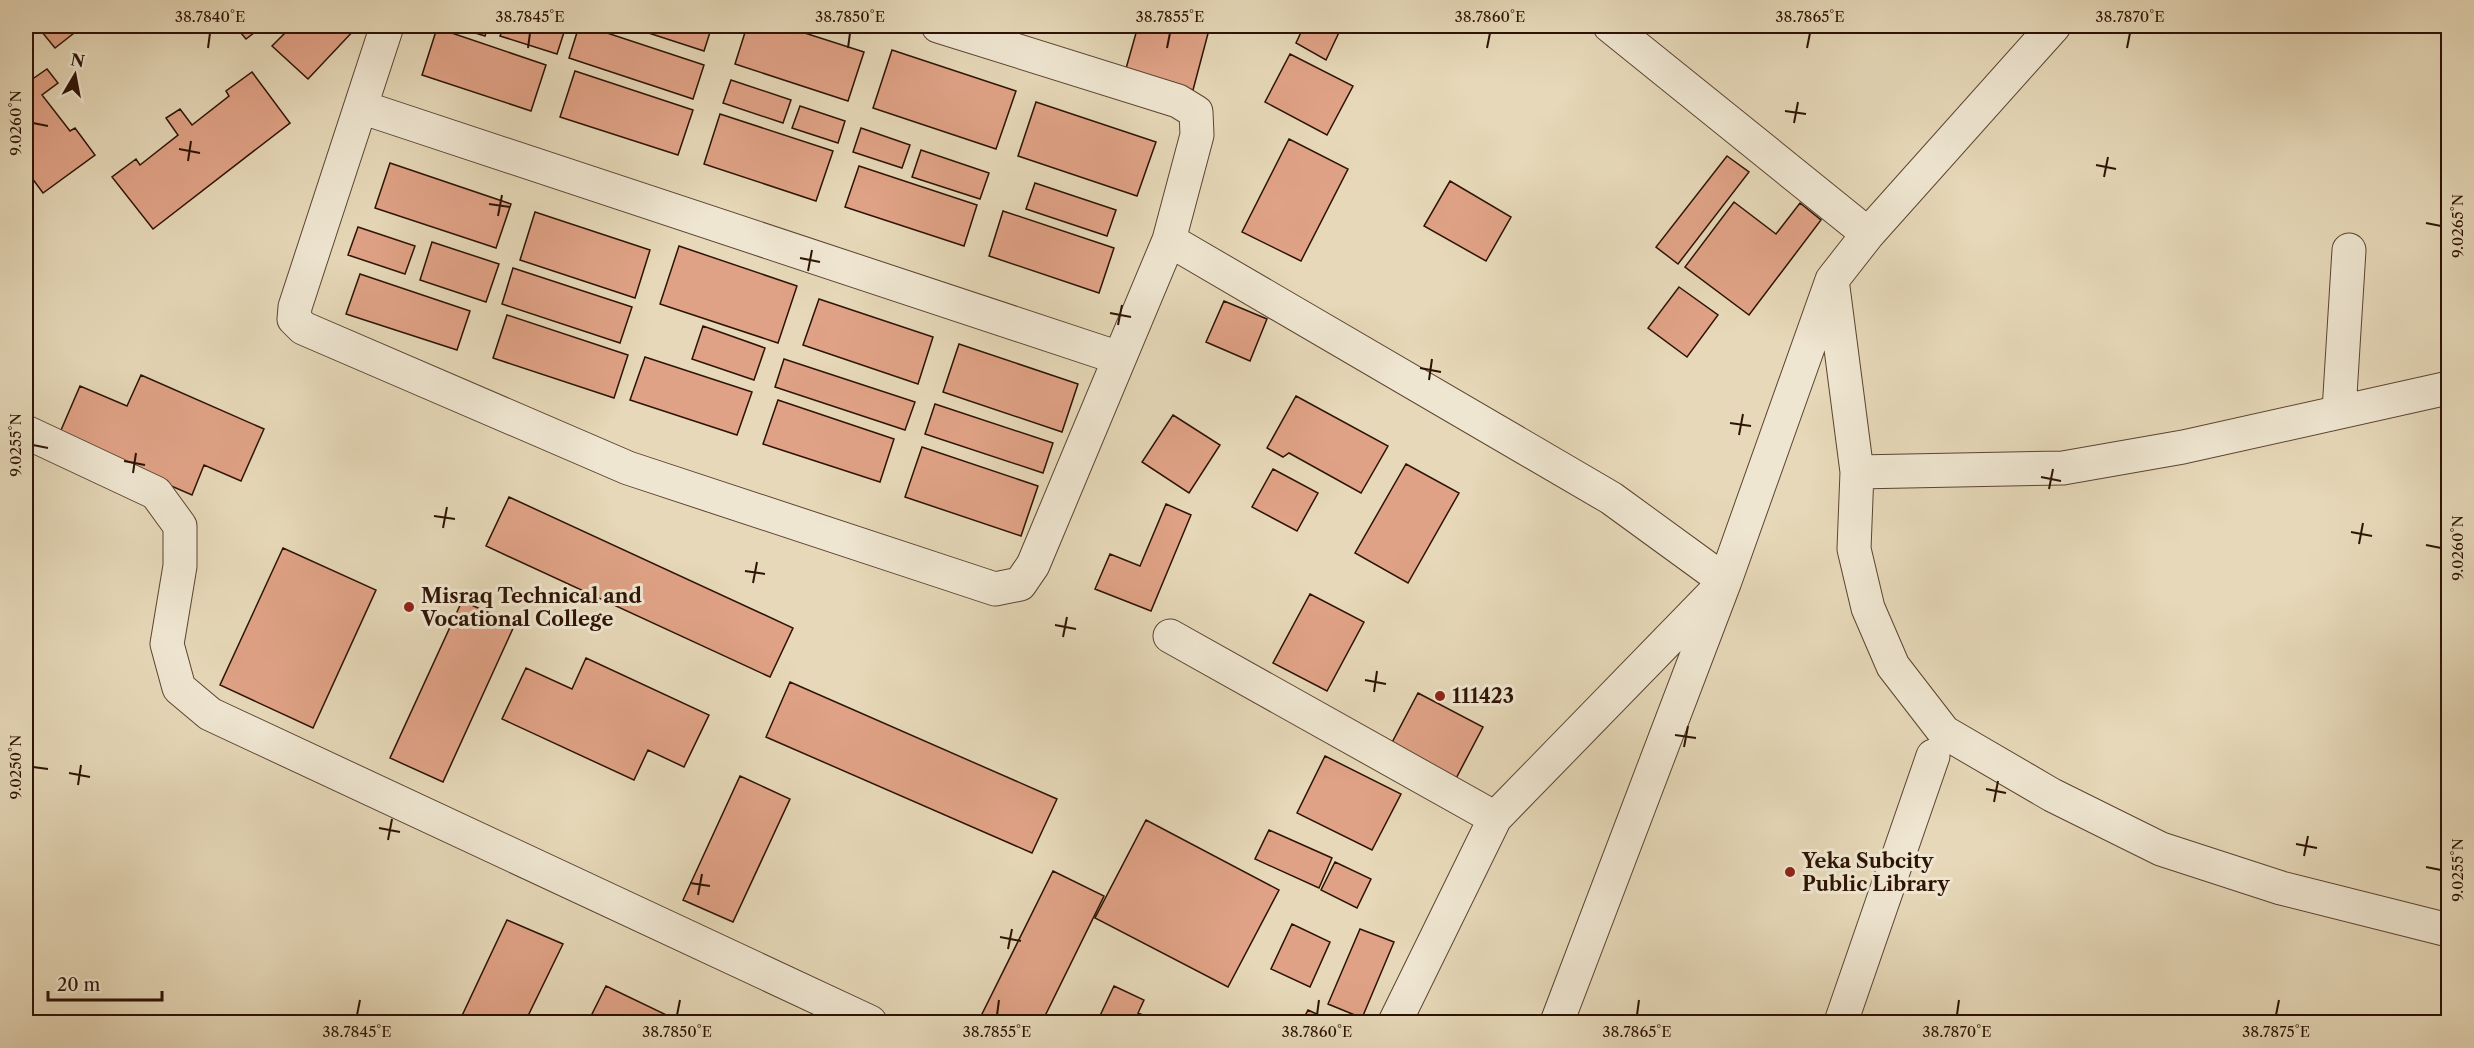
<svg xmlns="http://www.w3.org/2000/svg" width="2474" height="1048" font-family="'Libre Caslon Text',serif">
  <style>
    .building { fill: #e0a286; stroke: #2d1304; stroke-width: 1.5 }
    .lines { fill: none; stroke-linecap: round; stroke-linejoin: round }
    .minor-casing { stroke: #5b4431; stroke-width: 35 }
    .minor { stroke: #efe6d1; stroke-width: 33 }
    .ticks { fill: none; stroke: #2d1304; stroke-width: 2 }
    .poi-dot { fill: #8f2418; stroke: #efe6d1; stroke-width: 2 }
    .labels { text-anchor: middle; stroke-width: 6; stroke-linejoin: round; paint-order: stroke }
    .poi-label { font-size: 20px; font-weight: bold; fill: #2d1304; stroke: #efe6d1; text-anchor: start }
    .neatline { fill: none; stroke: #2d1304; stroke-width: 2 }
    .ticks-label { font-size: 15px; text-anchor: middle; fill: #2d1304 }
  </style>
  <rect width="100%" height="100%" fill="#e6d8b8"/>
  <filter id="stains"><feTurbulence type="fractalNoise" baseFrequency=".00333" numOctaves="4"/><feColorMatrix values="0 0 0 0 .2 0 0 0 0 .09 0 0 0 0 .02 0 0 0 .5 -.17"/></filter>
  <radialGradient id="worn" r=".72"><stop offset=".6" stop-color="#630" stop-opacity="0"/><stop offset="1" stop-color="#630" stop-opacity=".3"/></radialGradient>
  <path class="building" d="M37,26H83L55,48Z
    M235,26H263L246,39Z
    M292,26H355L357,27L308,79L272,46Z
    M453,26H488L485,36Z
    M504,26H566L557,54L500,36Z
    M579,26H586L704,65L693,99L569,58Z
    M627,26H712L704,51Z
    M747,26H783L864,52L848,101L735,64Z
    M1138,26H1210L1193,90L1125,72Z
    M1304,26H1342L1326,60L1296,43Z
    M437,28L546,65L531,111L422,75Z
    M892,50L1016,91L996,149L873,108Z
    M1290,54L1353,86L1327,135L1265,102Z
    M47,69L58,83L42,95L70,131L75,128L95,155L43,193L26,170V74L31,80Z
    M575,71L693,110L678,155L560,117Z
    M252,72L290,123L153,229L112,177L136,159L140,165L178,135L166,118L180,109L192,125L229,96L226,91Z
    M731,80L791,100L783,123L723,103Z
    M1036,102L1156,142L1137,196L1018,156Z
    M800,106L845,121L838,143L792,128Z
    M720,114L833,151L816,201L704,164Z
    M861,128L910,145L902,168L853,152Z
    M1289,139L1348,169L1301,261L1242,232Z
    M921,150L989,173L980,199L912,177Z
    M1727,156L1749,172L1678,264L1656,247Z
    M390,163L511,204L496,248L375,208Z
    M859,166L977,205L964,246L845,207Z
    M1450,181L1511,217L1486,261L1424,226Z
    M1035,183L1116,210L1107,236L1026,209Z
    M1734,202L1776,234L1800,203L1821,220L1749,315L1685,267Z
    M1003,211L1114,248L1099,293L989,256Z
    M535,212L650,250L635,298L520,260Z
    M358,227L415,246L405,274L348,255Z
    M432,242L499,264L486,302L420,280Z
    M679,246L797,286L778,343L660,304Z
    M513,268L632,307L620,343L502,304Z
    M360,274L470,311L457,350L346,314Z
    M1679,287L1718,315L1687,357L1648,328Z
    M819,299L933,337L918,384L803,345Z
    M1224,301L1267,319L1250,361L1206,342Z
    M507,315L628,355L614,398L493,358Z
    M703,326L765,348L754,380L692,359Z
    M959,344L1078,384L1062,432L943,392Z
    M645,357L752,392L737,435L630,400Z
    M784,359L915,402L905,430L775,387Z
    M141,375L264,429L241,481L204,465L192,495L58,437L80,386L127,406Z
    M1296,396L1388,446L1361,493L1289,453L1283,457L1267,448Z
    M778,400L894,439L880,482L763,444Z
    M935,404L1053,443L1043,473L925,434Z
    M1173,415L1220,445L1189,493L1142,462Z
    M922,447L1038,486L1021,536L905,497Z
    M1406,464L1459,493L1408,583L1355,553Z
    M1273,469L1318,493L1297,531L1252,507Z
    M509,497L793,628L770,677L486,546Z
    M1166,504L1191,515L1151,611L1095,589L1110,554L1140,566Z
    M283,548L376,590L313,728L220,685Z
    M1310,594L1364,622L1327,691L1273,663Z
    M462,601L515,624L443,782L390,758Z
    M586,658L709,715L684,767L648,750L634,780L502,719L526,668L572,689Z
    M790,682L1057,799L1032,853L766,737Z
    M1418,693L1483,727L1451,788L1386,754Z
    M1325,756L1401,794L1372,850L1297,813Z
    M740,776L790,799L733,922L683,900Z
    M1146,820L1279,890L1228,987L1095,918Z
    M1269,830L1332,858L1319,888L1255,859Z
    M1335,862L1371,879L1357,908L1321,890Z
    M1053,871L1104,896L1042,1022H978Z
    M507,920L563,944L525,1022H459Z
    M1292,924L1330,942L1310,987L1271,969Z
    M1360,929L1394,942L1362,1018L1328,1004Z
    M606,986L681,1022H588Z
    M1114,986L1144,1000L1138,1013L1160,1022H1097Z
    M1308,1010L1334,1022H1302Z"/>
  <g class="lines">
    <defs>
      <path id="minor" d="M387,26L295,307L294,319L303,328L628,468L995,589L1020,584L1033,565L1169,240
        M938,26L1178,101L1196,112L1197,135L1169,240L1611,498L1725,581
        M1610,26L1868,234
        M361,107L1119,358
        M1833,287L1857,472L2063,468L2183,447L2448,388
        M2339,411L2349,250
        M26,432L156,493L180,526V566L167,644L179,688L210,714L870,1022
        M1857,472L1854,549L1868,608L1893,666L1944,732L2052,795L2161,849L2281,888L2448,930
        M1170,636L1495,818
        M1395,1022L1495,818L1716,591
        M1557,1022L1725,581L1832,280L1868,234L2054,26
        M1841,1022L1933,756"/>
    </defs>
    <use href="#minor" class="minor-casing"/>
    <use href="#minor" class="minor"/>
  </g>
  <path class="ticks" d="M208,48L210,33M528,48L530,33M848,48L850,33M1167,48L1170,33M1487,48L1490,33M1807,48L1810,33M2127,48L2130,33M1785,111L1806,114M33,123L48,126M1794,123L1798,102M179,149L200,153M188,161L191,141M2096,165L2116,169M2104,177L2108,157M489,204L510,207M498,216L502,195M2426,223L2441,226M800,258L820,262M808,271L812,250M1110,313L1131,317M1118,325L1122,305M1420,368L1441,372M1429,380L1432,359M1730,423L1751,426M1739,435L1743,414M33,445L48,448M124,461L145,465M133,473L136,453M2041,477L2061,481M2049,489L2053,469M434,516L455,519M443,528L447,507M2351,532L2372,536M2359,544L2363,523M2426,545L2441,548M745,571L765,574M753,583L757,562M1055,625L1076,629M1063,637L1067,617M1365,680L1386,684M1374,692L1377,671M1675,735L1696,738M1684,747L1688,726M33,767L48,769M69,773L90,777M78,785L81,765M1986,789L2006,793M1994,802L1998,781M379,828L400,832M388,840L392,819M2296,844L2317,848M2304,856L2308,836M2426,867L2441,870M690,883L710,886M698,895L702,874M1000,937L1021,941M1008,949L1012,929M357,1015L360,1000M677,1015L680,1000M997,1015L999,1000M1317,1015L1319,1000M1637,1015L1639,1000M1957,1015L1959,1000M2276,1015L2279,1000"/>
  <g class="poi-dot">
    <circle cx="409" cy="607" r="6"/>
    <circle cx="1440" cy="696" r="6"/>
    <circle cx="1790" cy="872" r="6"/>
  </g>
  <g class="labels">
    <g class="poi-label">
      <text x="421" y="603">Misraq Technical and<tspan x="421" dy="23">Vocational College</tspan></text>
      <text x="1452" y="703">111423</text>
      <text x="1802" y="868">Yeka Subcity<tspan x="1802" dy="23">Public Library</tspan></text>
    </g>
  </g>
  <rect width="2474" height="1048" fill="none" stroke="#e6d8b8" stroke-width="66"/>
  <g transform="translate(75 75) rotate(10)" stroke="#efe6d1" stroke-width="4.5" paint-order="stroke">
  <path d="M0-4.5L10 22L0 15L-10 22Z" fill="#2d1304"/>
  <text y="-9" font-size="16" font-weight="bold" text-anchor="middle" fill="#2d1304">N</text>
  </g>
  <path d="M48 991v9h114v-9" fill="none" stroke="#2d1304" stroke-width="3"/>
  <text x="57" y="991" font-size="18" fill="#2d1304" stroke="#efe6d1" stroke-width="4.5" paint-order="stroke">20 m</text>
  <rect x="33" y="33" width="2408" height="982" class="neatline"/>
  <g class="ticks-label">
    <text x="210" y="22">38.7840°E</text>
    <text x="530" y="22">38.7845°E</text>
    <text x="850" y="22">38.7850°E</text>
    <text x="1170" y="22">38.7855°E</text>
    <text x="1490" y="22">38.7860°E</text>
    <text x="1810" y="22">38.7865°E</text>
    <text x="2130" y="22">38.7870°E</text>
    <text transform="translate(16 123) rotate(-90)" y="5">9.0260°N</text>
    <text transform="translate(2458 226) rotate(-90)" y="5">9.0265°N</text>
    <text transform="translate(16 445) rotate(-90)" y="5">9.0255°N</text>
    <text transform="translate(2458 548) rotate(-90)" y="5">9.0260°N</text>
    <text transform="translate(16 767) rotate(-90)" y="5">9.0250°N</text>
    <text transform="translate(2458 870) rotate(-90)" y="5">9.0255°N</text>
    <text x="357" y="1037">38.7845°E</text>
    <text x="677" y="1037">38.7850°E</text>
    <text x="997" y="1037">38.7855°E</text>
    <text x="1317" y="1037">38.7860°E</text>
    <text x="1637" y="1037">38.7865°E</text>
    <text x="1957" y="1037">38.7870°E</text>
    <text x="2276" y="1037">38.7875°E</text>
  </g>
  <rect width="100%" height="100%" filter="url(#stains)"/>
  <rect width="100%" height="100%" fill="url(#worn)"/>
</svg>
